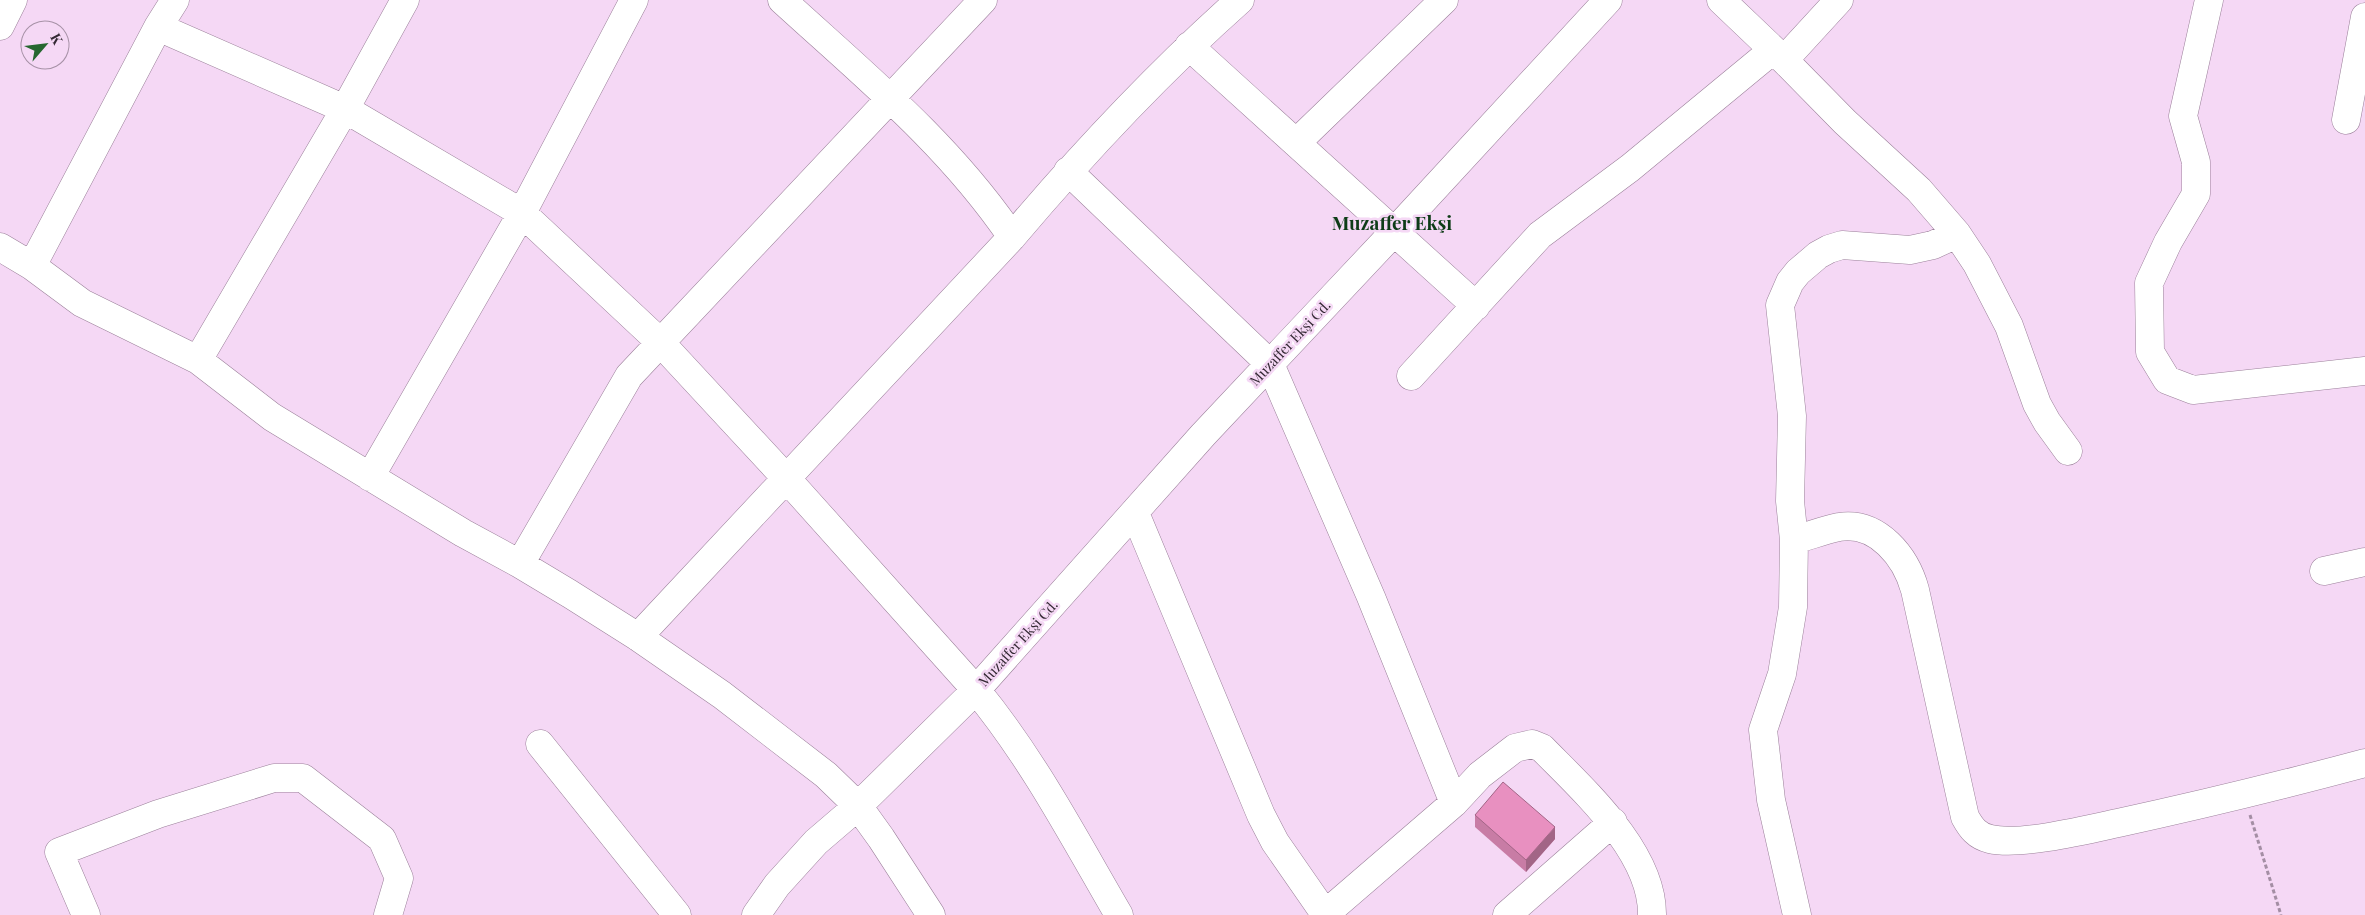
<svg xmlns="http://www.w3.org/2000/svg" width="2365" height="915" font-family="'Playfair Display',serif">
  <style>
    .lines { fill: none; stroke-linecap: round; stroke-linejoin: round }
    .minor-casing { stroke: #9b809a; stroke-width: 29 }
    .path { stroke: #a48ea4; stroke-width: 3; stroke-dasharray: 4 2.5; stroke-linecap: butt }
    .minor { stroke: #fff; stroke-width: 28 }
    .wall { fill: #c87ca5 }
    .shaded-wall { fill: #a26586 }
    .building { fill: #e890c0; stroke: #a26586 }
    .labels { text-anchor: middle; stroke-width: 5; stroke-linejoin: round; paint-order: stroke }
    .street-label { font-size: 14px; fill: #332833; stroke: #f5d8f5 }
    .district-label { font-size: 19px; font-weight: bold; fill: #0e3c17; stroke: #f5d8f5 }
  </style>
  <rect width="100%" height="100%" fill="#f5d8f5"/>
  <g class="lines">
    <defs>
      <path id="minor" d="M782,0C864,75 949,144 1012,237
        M1721,0L1784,60L1845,122L1919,190L1957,234L1977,264L2009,326L2037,404L2047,422L2068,451
        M2209,0L2183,116L2196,162V194L2168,242L2149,283L2150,352L2167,380L2193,390L2365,371
        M0,26L13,0
        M158,27L345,109L522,213L660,342L786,478L976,690C1033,759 1074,838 1119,915
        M1189,46L1476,306
        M1784,60L1839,0
        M2346,120L2365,17
        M1296,143L1444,0
        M1068,171L1270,364L1371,597L1454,803
        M0,247L32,266L82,303L198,360L272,417L463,533L520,564L570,594L638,637L722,695L826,775L858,806L881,838L931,915
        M32,266L158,27L175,0
        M198,360L345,109L405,0
        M1411,376L1540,235L1630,168L1773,50
        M370,477L522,213L634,0
        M1135,513L1261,815L1275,842L1325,914
        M1794,540C1809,536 1824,530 1839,527C1878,521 1906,557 1915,590L1965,817C1971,828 1977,836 1990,839C2020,846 2086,830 2118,823C2201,805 2283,785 2365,763
        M520,564L629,376L983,0
        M2324,571L2365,562
        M638,637L1012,237C1083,153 1158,73 1240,0
        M540,744L677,915
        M86,915L59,852L158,814L274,778H303L382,839L399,878L388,915
        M756,915L777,885L816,842L858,806L976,690L1203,435L1394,232L1608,0
        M1324,915L1454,803L1480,775L1515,748L1532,744L1542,748C1583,790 1653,852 1652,915
        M1507,915L1613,822
        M1797,915L1771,800L1763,730L1782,674L1793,607L1794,540L1790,501L1792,416L1780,305L1790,282L1798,272L1818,255L1829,249L1842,245L1910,250L1933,245L1957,234"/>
    </defs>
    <use href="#minor" class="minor-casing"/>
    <path class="path" d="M2250,815L2281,915"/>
    <use href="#minor" class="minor"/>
  </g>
  <path class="wall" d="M1475,815L1555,839L1526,872L1475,827Z"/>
  <path class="shaded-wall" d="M1555,827V839L1526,872V860Z"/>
  <path class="building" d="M1503,782L1555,827L1526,860L1475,815Z"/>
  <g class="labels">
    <g class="street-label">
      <text transform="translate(1290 343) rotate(-47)" y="5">Muzaffer Ekşi Cd.</text>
      <text transform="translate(1018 643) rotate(-48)" y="5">Muzaffer Ekşi Cd.</text>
    </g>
    <g class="district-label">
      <text x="1392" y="230">Muzaffer Ekşi</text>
    </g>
  </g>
  <g transform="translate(45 45) rotate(62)"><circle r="24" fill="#f5d8f5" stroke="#a792a7"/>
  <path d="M0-4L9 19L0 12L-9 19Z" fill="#266730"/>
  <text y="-8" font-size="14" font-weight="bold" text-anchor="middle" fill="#332833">K</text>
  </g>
</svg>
